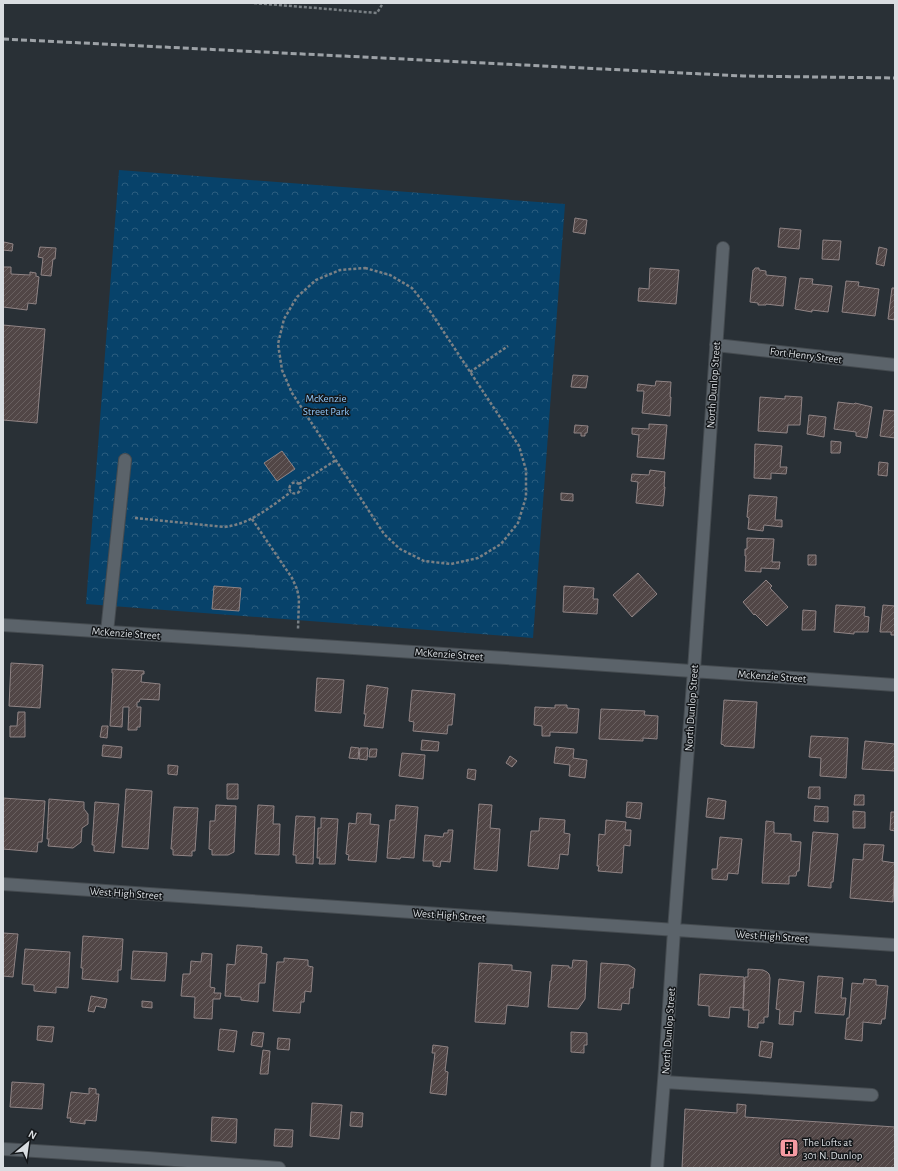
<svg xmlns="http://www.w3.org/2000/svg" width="898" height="1171" font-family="'Alegreya Sans',sans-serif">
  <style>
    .park { fill: url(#park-crowns) }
    .building { fill: url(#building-hatch); stroke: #908485 }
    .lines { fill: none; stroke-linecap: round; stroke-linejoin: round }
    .minor-casing { stroke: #454b50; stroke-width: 14 }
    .path { stroke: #7a8085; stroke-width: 2.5; stroke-dasharray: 3 2; stroke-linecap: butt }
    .minor { stroke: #5b636a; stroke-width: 12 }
    .rail { stroke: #9da2a7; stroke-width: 3; stroke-dasharray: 6 3; stroke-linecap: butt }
    .labels { text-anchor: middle; stroke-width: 3; stroke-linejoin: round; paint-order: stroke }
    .street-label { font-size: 11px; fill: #d9dde1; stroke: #14171a }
    .park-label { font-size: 11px; fill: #8ec5f6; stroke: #14171a }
    .poi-label { font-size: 11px; fill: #d9dde1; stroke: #14171a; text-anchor: start }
  </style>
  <defs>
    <pattern id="park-crowns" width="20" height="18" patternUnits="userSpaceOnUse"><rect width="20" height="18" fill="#07426a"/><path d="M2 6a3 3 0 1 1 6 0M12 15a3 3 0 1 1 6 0" fill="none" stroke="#2b5d7f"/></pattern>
    <pattern id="building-hatch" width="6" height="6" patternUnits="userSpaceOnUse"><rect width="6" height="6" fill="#514646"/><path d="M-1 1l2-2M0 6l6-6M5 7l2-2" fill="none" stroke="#696060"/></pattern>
  </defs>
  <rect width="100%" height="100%" fill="#293036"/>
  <path class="park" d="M119,170L565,204L533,638L86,604Z"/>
  <path class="building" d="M575,218L587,220L585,234L573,232Z
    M780,228L801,230L799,249L778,247Z
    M823,240L841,241L839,260L822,259Z
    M4,242L13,244L12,251L3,250Z
    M40,247L56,248L55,259H53L51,276L41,275L43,258L38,257Z
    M879,247L887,249L884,266L876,264Z
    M3,267H11V274L30,275V272L36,273V276L39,277L36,304L28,303L27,310L3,307Z
    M650,268L679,270L676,304L638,301L639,288L649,289Z
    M755,268H759V270L766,271V275L786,277L783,306L766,304V305H758V303L750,302L753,270H754Z
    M800,278L813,279L812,284L832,286L828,312L812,310V312L795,309Z
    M846,281L859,282L858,286L879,289L875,316L842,312Z
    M892,288H895V320L888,319Z
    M3,325L45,329L37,423L3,420Z
    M573,375L588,376L586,388L571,387Z
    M656,381L671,382L670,397H671L670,416L642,413L644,391H637L638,384L655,386Z
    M785,396L802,397L800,425H788L787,433L758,431L760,397L785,399Z
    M838,402L854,404L855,403L872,407L867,438L856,436V432L834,429Z
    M884,410L895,411V438L880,436Z
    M809,415L826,417L824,437L807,434Z
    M649,424L667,425L664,459L637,457L639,435L632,434V428L649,429Z
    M575,425L588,426L587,433H585V436H581V433H574Z
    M831,441L841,442L840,453H831Z
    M755,444L782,446L780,467H787L786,474L771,473V479L754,478Z
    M282,451L295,469L277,481L264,463Z
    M879,462L888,463L887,476L878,475Z
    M650,470L665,472L664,487H665L663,506L636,503L638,482L631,481L632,474L649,475Z
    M561,493L573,494V501L561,500Z
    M749,495L777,497L775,520H782V527L764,525L763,531L748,529L749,518L747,517Z
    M747,538L774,539L772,562H780L779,569L761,568V572L745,571L746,556H745V549H747Z
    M808,555H816V565H808Z
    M638,573L657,594L632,617L613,595Z
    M766,580L772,586L770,588L788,607L767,626L755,614L754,615L743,602Z
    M214,586L241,588L239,611L212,609Z
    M564,586L594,588L593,599H598L597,614L563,612Z
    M836,605L865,607L864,616L869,617L868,632H854V634L834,632Z
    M883,605L895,606V635H891V632H880Z
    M803,610L816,611L815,630H802Z
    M11,663L43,665L40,708L9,706Z
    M112,669L144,671V674H142L141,682L160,684L159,700L140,699L139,702H137V707H141L140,727H137V730H128L129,707H123L122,727L110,726L113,673H112Z
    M317,678L344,680L341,713L315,711Z
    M367,685L388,688L383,728L364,726L366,714H364Z
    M412,690L455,694L452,725H448L447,734L413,731L414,722L409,721Z
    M724,700L757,702L754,748L724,746V745L721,744Z
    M555,705H567V708L579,709L577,733L550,732V736H542V726L534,725L535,707L555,708Z
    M601,709L645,711L644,715L658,716L657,739L643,738V741L599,739Z
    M18,712H25V737H10V726H17Z
    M102,726H108L107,738L100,737Z
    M811,736L848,738L846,778L820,776L821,758L809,757Z
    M422,740L439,742L438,751L421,750Z
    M865,741L895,744V771L862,769Z
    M103,745L122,747L121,758L102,756Z
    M351,747L359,748L358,759L349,758Z
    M556,747L574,749L573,758L587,760L585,778L569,776L570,765L554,763Z
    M360,748H368L367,760L359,759Z
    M370,749H377L376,757H369Z
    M402,753L425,755L423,779L399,776Z
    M510,756L517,761L512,767L506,763Z
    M168,765L178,766L177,775L168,774Z
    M468,769L476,770L475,780L467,778Z
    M227,784H238V799H227Z
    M809,787H820V799L808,798Z
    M126,789L152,791L148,849L122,847Z
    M855,795H864V805H854Z
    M3,798L45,801L42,842H38L37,852L3,849Z
    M708,798L726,801L724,819L706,817Z
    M49,799L84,802V809L88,814V824L82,828L81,842L73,848L48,846L49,839H47Z
    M95,802L119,804L114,853L94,851V845H92Z
    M627,802L642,803L640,819L626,817Z
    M479,804L492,805L490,828L500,829L497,871L474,869Z
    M216,805L236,806L234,852L228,855H212V850L209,849L210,821H215Z
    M258,805L274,806L273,824H280L279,855L255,854Z
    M396,805L418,807L414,858L401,857L400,859L387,858L390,820H395Z
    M815,806L828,807V822L814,821Z
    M174,807L198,808L195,851H192V856L173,855V849H171Z
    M853,811L865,812V828H853Z
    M891,812H895V831L890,830Z
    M357,813L371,814L370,824L379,825L376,862L348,860L349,855L346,854L349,823L356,824Z
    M296,816L315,817L313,864L296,863V855H293Z
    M321,818L338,819L335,864H319L320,858H317L318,828H321Z
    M540,818L565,820L564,833L570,834L568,855L560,854L558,869L528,866L531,831H539Z
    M606,820L626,822L625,830H631L630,846L624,845L622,873L598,871L599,866H597L599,834L605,835Z
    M766,821L774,822V833L791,834V841L801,842L799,871H797L796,876H789V884L762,883Z
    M448,830H453L450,862L441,861L440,867L433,866V861H423L425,835L443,837L444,833H448Z
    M813,832L838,834L833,882H831V888L808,886Z
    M720,837L742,839L738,874L728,873L727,880L712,879V869H717Z
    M864,844L884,845L882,861L895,863L893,902L850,898L853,859L863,860Z
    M3,933L18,934L13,977L3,976Z
    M83,936L123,939L121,970H118V982L82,979L83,968H81Z
    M237,945L262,947L261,953L267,954L265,983H259L258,1002L241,1000V997L225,996L227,964L235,965Z
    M25,949L70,952L68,988L56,987V993L34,991V985L22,984Z
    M133,951L167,953L165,981L131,979Z
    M202,953L212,954L210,987L215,988L214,993H221L220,999H213L212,1019L194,1018L195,997L181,996L183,974H190L191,961L201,962Z
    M284,958L308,960V966L313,967L311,992L305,991L304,1002H301L300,1013L273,1011L277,962H284Z
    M573,960L587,961L585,999L578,1009L548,1007L550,981H551L552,965L569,966V968H572Z
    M479,963L512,965V970L531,972L528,1007L507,1005L505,1024L475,1022Z
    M601,963L629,965L635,969L633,988H630L629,1004L622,1003L621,1010L598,1008Z
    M748,969L763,970L767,972L769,974L770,978L768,1017H764V1023H758V1028L748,1027L749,1010H743L745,977H748Z
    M700,974L744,977L743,1008L730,1007L729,1018L709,1016V1006L698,1005Z
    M818,976L843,978L841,998H846L844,1015L815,1013Z
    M779,979L804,982L801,1012L794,1011L793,1025L779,1024L780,1010L776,1009Z
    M864,979L876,980V985L888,986L885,1019H882L881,1024L863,1022L862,1041L845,1039L847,1018H849L852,983L863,984Z
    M91,996L107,999L105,1008L96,1006L94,1012L88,1011Z
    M142,1001L152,1002V1008L142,1007Z
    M38,1026L54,1027L52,1042L37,1040Z
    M220,1029L237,1031L234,1052L218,1050Z
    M253,1032L264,1033L262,1047L251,1045Z
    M571,1032L587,1033V1045H584V1053L571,1052Z
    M278,1038L290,1039L289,1050L277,1049Z
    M761,1041L773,1043L771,1058L759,1056Z
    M433,1045L448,1047L445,1071L448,1072L446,1095L430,1093L435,1053H432Z
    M263,1050L270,1051L268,1074H260Z
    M12,1082L44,1084L42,1109L10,1107Z
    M89,1088L96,1089V1094H99L96,1121L85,1120V1124L70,1122L71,1118H67L71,1092L89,1094Z
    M312,1103L342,1105L339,1139L310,1136Z
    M737,1104L746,1105L745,1117L895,1127V1168H682L685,1109L737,1113Z
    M351,1112L363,1113L362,1127L350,1126Z
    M212,1117L237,1119L236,1143L211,1141Z
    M275,1129L293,1130L292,1147L274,1146Z"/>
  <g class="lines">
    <defs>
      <path id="minor" d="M716,345L895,365
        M3,625C300,645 598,663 895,685
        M107,632L125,460
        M3,884L895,945
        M664,1082L872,1095
        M3,1149L148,1158L279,1168
        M657,1168L665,1068L674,930L694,670L723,248"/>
    </defs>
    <use href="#minor" class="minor-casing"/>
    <path class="path" d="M254,3L377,13L383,3
      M365,268L390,275L412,288L428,308L519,446L526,470V497L518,523L501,544L478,558L451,564L424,561L400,549L384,534L292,393L282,370L278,344L284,319L297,297L316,280L340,270Z
      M470,372L508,346
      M289.5 488a5.5 5.5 0 1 1 11 0a5.5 5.5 0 1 1-11 0Z
      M299,484L336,460
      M135,518L224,527C251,524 270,507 291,492
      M252,519L292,578L297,589L299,599L298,629"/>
    <use href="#minor" class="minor"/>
    <path class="rail" d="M3,39L743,76L895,78"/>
  </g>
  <defs>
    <symbol id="building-square" viewBox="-11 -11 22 22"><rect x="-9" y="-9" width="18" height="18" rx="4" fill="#f49aa2" stroke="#14171a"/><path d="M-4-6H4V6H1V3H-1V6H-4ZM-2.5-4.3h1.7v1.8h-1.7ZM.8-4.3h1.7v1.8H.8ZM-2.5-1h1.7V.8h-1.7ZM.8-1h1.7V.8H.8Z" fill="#111"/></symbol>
  </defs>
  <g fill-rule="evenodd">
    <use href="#building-square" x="778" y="1137" width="22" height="22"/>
  </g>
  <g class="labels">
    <g class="street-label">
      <text transform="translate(806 355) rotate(7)" y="4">Fort Henry Street</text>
      <text transform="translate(713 385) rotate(-86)" y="4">North Dunlop Street</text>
      <text transform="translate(126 633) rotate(4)" y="4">McKenzie Street</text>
      <text transform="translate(449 654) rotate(4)" y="4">McKenzie Street</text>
      <text transform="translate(772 676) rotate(4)" y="4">McKenzie Street</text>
      <text transform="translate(691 708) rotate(-86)" y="4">North Dunlop Street</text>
      <text transform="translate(126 893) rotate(4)" y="4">West High Street</text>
      <text transform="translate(449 915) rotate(4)" y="4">West High Street</text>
      <text transform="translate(772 936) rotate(4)" y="4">West High Street</text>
      <text transform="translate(668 1031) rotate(-86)" y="4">North Dunlop Street</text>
    </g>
    <g class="park-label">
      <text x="326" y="402">McKenzie<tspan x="326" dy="13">Street Park</tspan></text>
    </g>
    <g class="poi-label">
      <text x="803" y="1146">The Lofts at<tspan x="803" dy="13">301 N. Dunlop</tspan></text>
    </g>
  </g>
  <rect width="898" height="1171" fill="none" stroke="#d9dde1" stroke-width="8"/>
  <g transform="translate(28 1143) rotate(29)" stroke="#14171a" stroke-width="3" paint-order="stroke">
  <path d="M0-3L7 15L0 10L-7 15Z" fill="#d9dde1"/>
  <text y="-6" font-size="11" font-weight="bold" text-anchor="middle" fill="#d9dde1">N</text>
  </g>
</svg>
